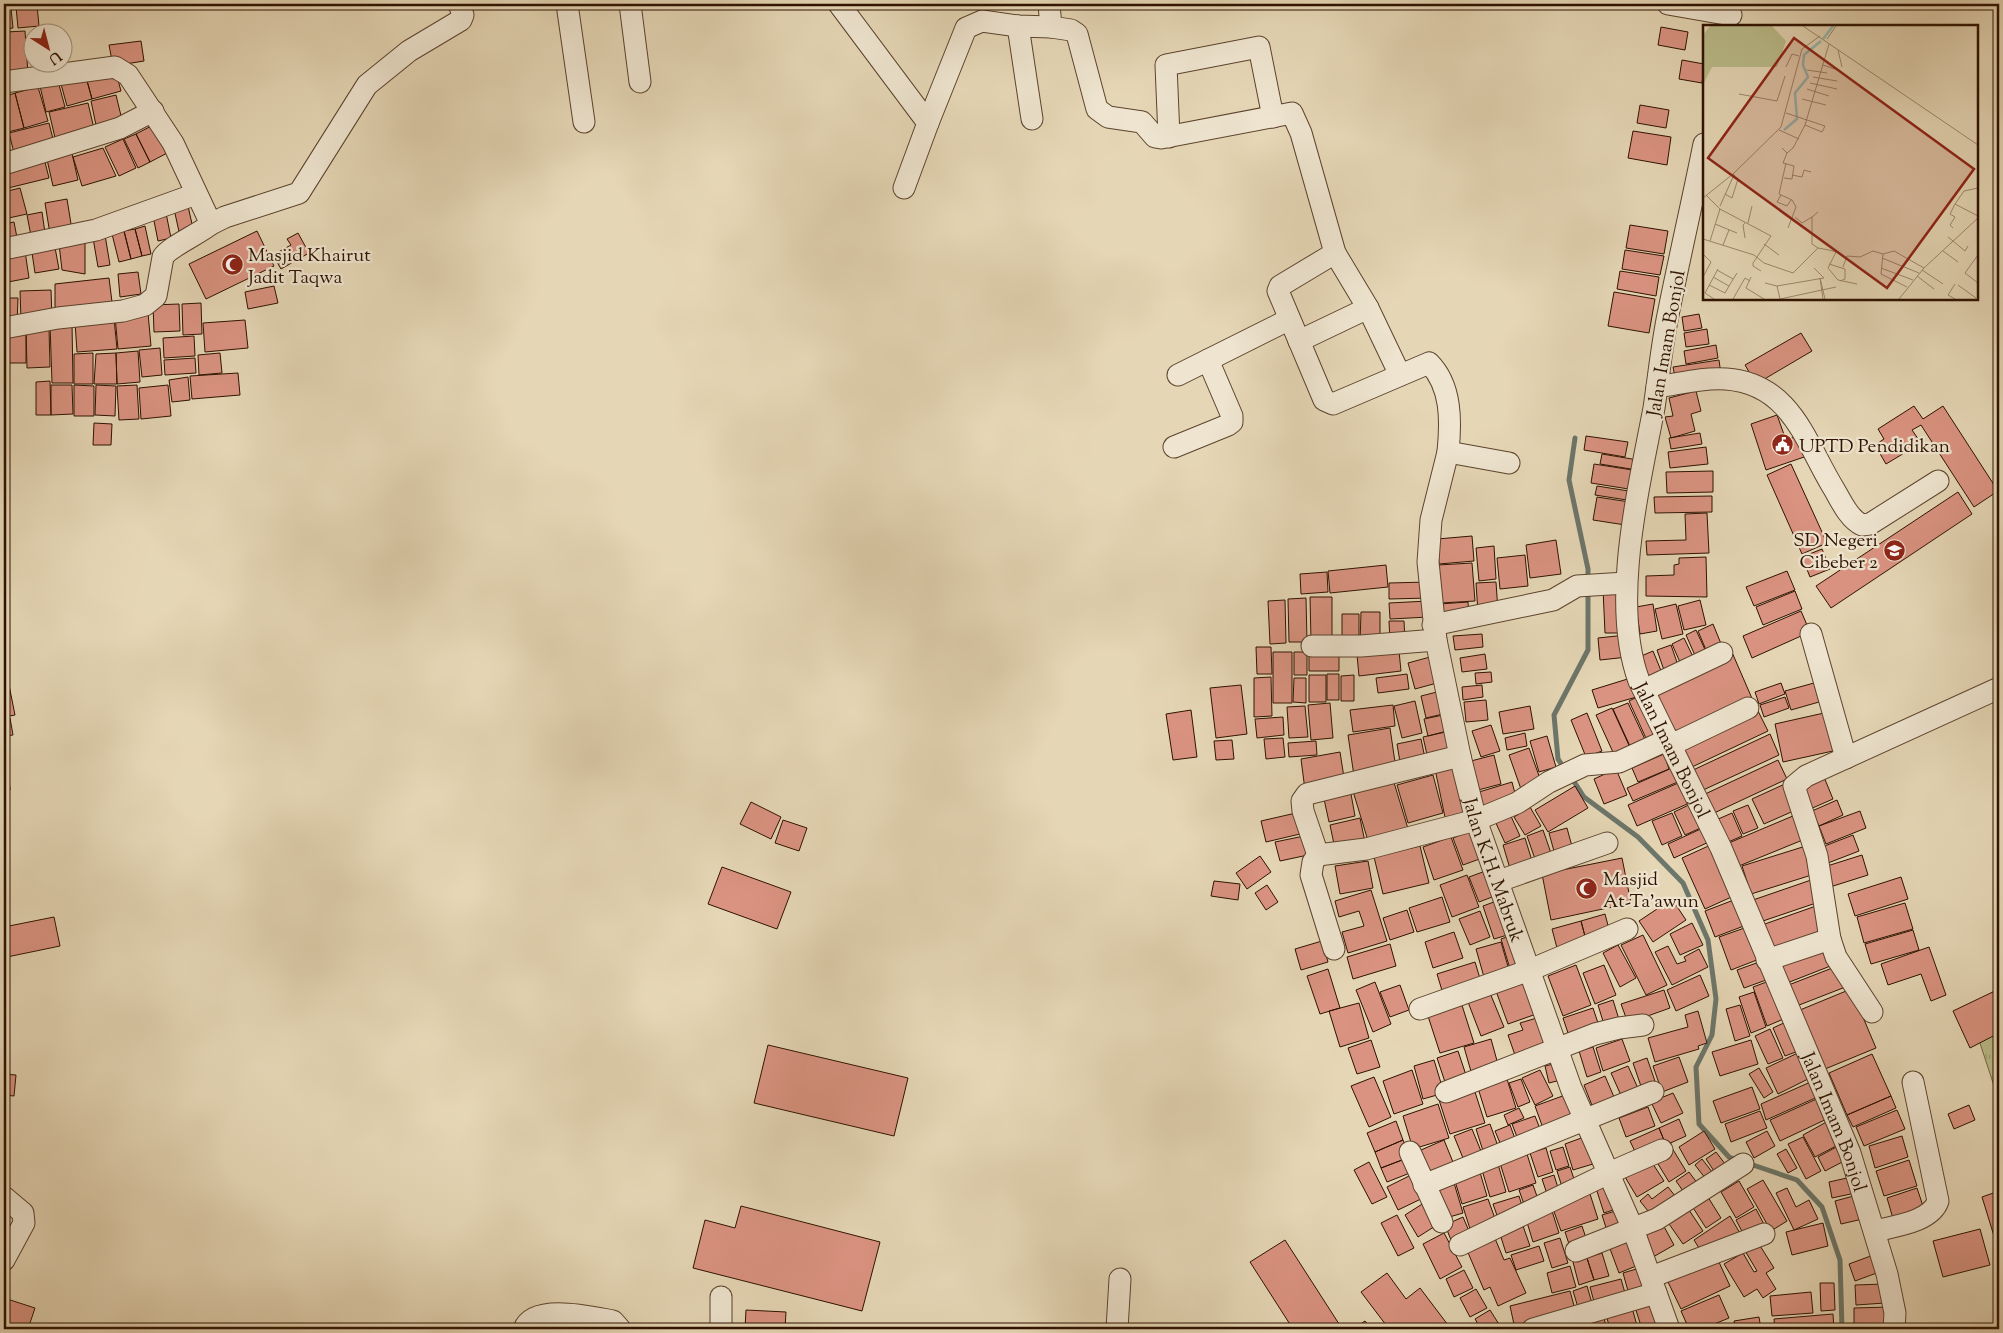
<svg xmlns="http://www.w3.org/2000/svg" width="2003" height="1333" font-family="'Sorts Mill Goudy',serif">
  <style>
    .grass { fill: url(#grass-tufts); stroke: #746745 }
    .lines { fill: none; stroke-linecap: round; stroke-linejoin: round }
    .stream { stroke: #6c766a; stroke-width: 5 }
    .building { fill: #da9381; stroke: #2e1200 }
    .minor-casing { stroke: #5c432d; stroke-width: 23 }
    .minor { stroke: #eee4cf; stroke-width: 21 }
    .labels { text-anchor: middle; stroke-width: 4.5; stroke-linejoin: round; paint-order: stroke }
    .poi-label { font-size: 19px; fill: #2e1200; stroke: #eee4cf; text-anchor: start }
    .street-label { font-size: 19px; fill: #2e1200; stroke: #eee4cf }
    .inset-river { fill: none; stroke: #96b9b0; stroke-width: 2.5 }
    .inset-road { fill: none; stroke: #9c886d; stroke-width: 1 }
    .view { fill: #8f2418; fill-opacity: 0.15; stroke: #8f2418; stroke-width: 2.5 }
    .inset-edge { fill: none; stroke: #2e1200; stroke-width: 2.5 }
  </style>
  <defs>
    <pattern id="grass-tufts" width="24" height="20" patternUnits="userSpaceOnUse" patternTransform="scale(1.25)"><rect width="24" height="20" fill="#babc8a"/><path d="M3 7l-1-3M5 7V3M7 7l1-3M15 17l-1-3M17 17v-4M19 17l1-3" fill="none" stroke="#a0a175"/></pattern>
  </defs>
  <rect width="100%" height="100%" fill="#e5d6b5"/>
  <filter id="stains"><feTurbulence type="fractalNoise" baseFrequency=".004" numOctaves="4"/><feColorMatrix values="0 0 0 0 .2 0 0 0 0 .09 0 0 0 0 .02 0 0 0 .5 -.17"/></filter>
  <radialGradient id="worn" r=".72"><stop offset=".6" stop-color="#630" stop-opacity="0"/><stop offset="1" stop-color="#630" stop-opacity=".3"/></radialGradient>
  <path class="grass" d="M1999,1011V1101L1975,1028Z"/>
  <g class="lines">
    <path class="stream" d="M1575,438L1569,480L1588,569V582
      M1564,768L1558,759L1554,715L1588,650V590
      M1571,777L1584,797L1638,837L1683,883L1708,940L1716,999L1712,1035L1696,1067L1699,1124L1729,1157L1737,1160
      M1747,1163L1797,1180L1822,1207L1840,1260L1842,1329"/>
  </g>
  <path class="building" d="M37,5L39,26L18,28L16,7Z
    M11,8L13,28L4,29V9Z
    M1661,27L1688,32L1685,50L1658,45Z
    M25,31L28,74L8,75L6,32Z
    M141,41L144,61L113,66L109,45Z
    M1682,60L1704,64L1702,83L1679,79Z
    M115,69L121,91L92,99L86,77Z
    M86,77L92,99L67,106L61,84Z
    M58,81L65,107L46,112L40,86Z
    M38,87L48,121L24,128L15,93Z
    M15,93L24,128L8,132L4,115V97Z
    M116,95L123,124L97,130L91,101Z
    M88,103L95,133L56,142L49,112Z
    M1640,105L1669,110L1666,128L1637,123Z
    M159,122L173,150L150,162L136,134Z
    M49,123L55,147L15,157L9,133Z
    M4,131L13,159L4,162Z
    M1633,131L1671,137L1667,165L1628,158Z
    M136,134L150,162L138,168L124,139Z
    M123,139L136,168L119,176L105,147Z
    M103,148L116,176L82,186L73,157Z
    M71,149L78,180L53,186L46,155Z
    M44,158L49,178L4,189V168Z
    M20,188L27,214L4,219V192Z
    M67,199L72,230L50,234L45,203Z
    M188,206L194,233L180,236L174,209Z
    M42,212L45,233L31,236L27,215Z
    M166,213L171,238L158,241L153,216Z
    M14,222L18,243L4,245V224Z
    M1630,225L1668,231L1664,254L1626,248Z
    M145,226L151,254L142,256L135,229Z
    M135,229L142,256L131,259L124,231Z
    M124,231L131,259L119,262L112,234Z
    M257,231L274,266L206,299L189,264Z
    M298,233L309,253L281,269L273,255L291,245L287,239Z
    M105,235L110,265L98,267L93,238Z
    M54,242L59,269L35,273L31,246Z
    M85,243V274L62,270L59,244Z
    M1625,250L1664,256L1660,275L1622,269Z
    M25,251L29,278L8,282L4,257Z
    M1620,271L1659,277L1656,296L1617,289Z
    M138,272L141,294L120,297L118,274Z
    M109,278L113,310L55,317V284Z
    M274,286L278,303L248,309L245,292Z
    M51,290L52,319L21,320L20,291Z
    M1614,292L1655,299L1649,333L1608,326Z
    M4,298H18L17,324H4Z
    M201,303L202,334L183,335L182,304Z
    M179,304L180,331L154,332L153,305Z
    M148,313L151,346L118,349L115,316Z
    M1699,314L1702,328L1684,331L1682,317Z
    M114,318L117,349L77,352L75,322Z
    M245,320L248,348L205,352L203,323Z
    M50,324H72L73,383H52Z
    M26,328H49L50,367L27,368Z
    M1707,329L1709,344L1686,347L1684,333Z
    M26,332V363H4V333Z
    M1801,333L1812,351L1756,384L1745,365Z
    M194,336L195,356L164,358L163,338Z
    M1716,345L1718,358L1686,364L1684,351Z
    M160,348L162,375L142,377L139,350Z
    M138,351L140,382L117,384L116,353Z
    M93,353V384H74V354Z
    M116,353L117,384H94L96,354Z
    M220,353L222,373L199,375L198,355Z
    M195,358L196,373L165,375L164,360Z
    M1719,360L1721,375L1676,382L1673,367Z
    M238,373L240,395L192,399L190,376Z
    M188,377L190,400L172,402L169,380Z
    M50,381L51,415H36V382Z
    M51,385H72L73,414L51,415Z
    M74,385L94,386V416H74Z
    M96,385L116,386L115,416L95,415Z
    M137,385L139,419L119,420L117,386Z
    M168,385L171,416L141,419L139,388Z
    M1696,391L1701,411L1691,414L1695,431L1671,438L1665,417L1673,416L1669,398Z
    M1914,406L1923,419L1943,406L1998,491L1974,507L1921,425L1912,430L1921,443L1886,464L1875,445L1884,439L1878,429Z
    M4,408L7,433H4Z
    M1777,415L1786,440L1803,434L1810,455L1766,470L1751,424Z
    M94,423L112,424L111,445H93Z
    M1700,433L1702,444L1671,449L1669,438Z
    M1586,436L1628,442L1625,457L1584,450Z
    M1706,447L1708,464L1670,468L1668,452Z
    M1602,454L1638,460L1637,470L1600,464Z
    M1594,464L1639,471L1635,490L1591,483Z
    M1791,464L1827,543L1802,554L1767,475Z
    M1713,471V492L1667,493L1666,472Z
    M1597,486L1635,492L1633,501L1595,495Z
    M1958,492L1972,514L1831,608L1816,586Z
    M1712,496V512L1655,513L1654,497Z
    M1597,497L1636,503L1632,526L1593,520Z
    M1707,513L1709,553L1647,555L1646,541L1686,540L1685,514Z
    M1472,536L1474,561L1439,564L1437,539Z
    M1556,540L1561,574L1530,578L1526,545Z
    M1494,546L1496,579L1479,581L1476,548Z
    M1822,549L1830,569L1810,577L1802,557Z
    M1525,555L1528,586L1500,589L1497,558Z
    M1706,557L1707,597L1646,596V576L1674,575V565L1679,564V558Z
    M1472,563L1475,601L1441,603L1438,565Z
    M1386,565L1388,587L1330,593L1328,571Z
    M1787,571L1795,590L1754,606L1746,587Z
    M1327,572L1328,592L1301,594L1300,574Z
    M1428,582L1429,598L1389,599V583Z
    M1496,582L1498,611L1478,613L1476,583Z
    M1621,588L1623,633H1605L1603,589Z
    M1795,591L1802,609L1763,625L1756,607Z
    M1310,597H1332V640L1311,641Z
    M1306,598L1307,642H1289L1288,599Z
    M1285,600L1286,643L1270,644L1268,601Z
    M1700,600L1706,625L1684,630L1678,606Z
    M1428,601L1429,617L1390,619L1389,603Z
    M1468,602L1469,618L1440,620L1439,604Z
    M1653,604L1657,631L1640,634L1636,607Z
    M1676,604L1683,634L1662,639L1655,609Z
    M1801,611L1810,632L1752,658L1743,636Z
    M1361,612H1380V643H1360Z
    M1342,614H1359V641L1342,642Z
    M1389,621H1404L1405,641L1390,642Z
    M1713,624L1724,651L1709,657L1698,631Z
    M1696,630L1708,656L1697,660L1686,635Z
    M1482,634L1483,647L1455,650L1453,636Z
    M1626,635L1628,657L1600,660L1598,638Z
    M1684,638L1696,663L1683,669L1672,644Z
    M1671,645L1680,671L1666,676L1657,650Z
    M1256,647H1271L1272,674H1257Z
    M1731,650L1754,703L1675,740L1649,690Z
    M1309,651H1339V671H1309Z
    M1399,651L1401,671L1359,676L1357,655Z
    M1653,651L1664,678L1651,683L1639,657Z
    M1273,652H1292V703H1273Z
    M1294,652H1307V675H1294Z
    M1485,654L1487,669L1462,672L1460,658Z
    M1430,657L1437,683L1415,689L1408,663Z
    M1491,672L1492,682L1476,684L1475,673Z
    M1327,674H1339V700H1327Z
    M1407,674L1409,689L1378,693L1376,678Z
    M1309,675H1326V702H1309Z
    M1354,675V701H1341V676Z
    M1271,677L1272,716L1254,717V678Z
    M1634,677L1640,696L1598,708L1592,690Z
    M1294,678H1306V703L1293,702Z
    M1781,683L1785,694L1759,704L1755,692Z
    M1814,683L1819,702L1791,710L1785,691Z
    M9,685L15,715L4,717V686Z
    M1241,685L1247,734L1216,738L1210,688Z
    M1482,685L1483,697L1463,700L1462,687Z
    M1437,692L1443,714L1426,718L1421,696Z
    M1641,695L1662,742L1650,747L1629,701Z
    M1785,697L1789,708L1764,717L1760,705Z
    M1486,700L1488,720L1466,722L1464,702Z
    M1415,701L1422,733L1402,738L1394,706Z
    M1330,703L1333,738L1311,740L1308,705Z
    M1628,703L1649,748L1634,755L1613,709Z
    M1393,705L1395,726L1353,732L1350,710Z
    M1305,706L1308,737L1289,738L1287,707Z
    M1530,706L1534,729L1503,734L1499,712Z
    M1612,708L1633,754L1617,761L1596,715Z
    M1757,709L1768,731L1692,767L1681,745Z
    M1191,710L1197,757L1173,760L1166,714Z
    M1587,713L1602,751L1586,757L1571,720Z
    M1824,713L1833,751L1783,762L1775,724Z
    M1443,715L1447,731L1428,736L1424,719Z
    M1283,717L1284,735L1257,738L1255,719Z
    M10,718L13,735L4,736V719Z
    M1491,725L1500,751L1481,757L1472,731Z
    M1390,728L1396,769L1354,776L1348,735Z
    M1450,731L1455,753L1428,759L1423,737Z
    M1525,733L1527,746L1507,750L1505,738Z
    M1770,734L1779,755L1701,791L1691,771Z
    M1547,736L1556,767L1539,772L1530,741Z
    M1283,738L1285,757L1266,759L1264,739Z
    M1421,739L1426,763L1401,768L1397,744Z
    M1232,740L1234,759L1216,760L1214,741Z
    M1316,741L1317,755L1289,757L1288,743Z
    M4,744H6L10,790H4Z
    M1529,748L1542,784L1522,792L1509,755Z
    M1340,752L1345,784L1305,790L1301,759Z
    M1664,754L1669,769L1638,782L1632,768Z
    M1494,755L1501,784L1478,790L1471,761Z
    M1778,760L1787,779L1712,814L1703,795Z
    M1457,764L1468,817L1446,822L1435,769Z
    M1674,767L1680,781L1633,801L1627,788Z
    M1616,769L1627,795L1604,804L1594,779Z
    M1433,775L1443,813L1408,823L1397,785Z
    M1392,776L1409,832L1369,844L1352,788Z
    M1824,777L1833,799L1808,810L1799,788Z
    M1685,780L1694,801L1637,826L1628,805Z
    M1512,782L1517,801L1483,810L1479,792Z
    M1787,783L1798,809L1764,824L1752,799Z
    M1575,786L1588,808L1548,832L1535,810Z
    M1351,794L1355,816L1329,822L1324,799Z
    M1837,800L1843,815L1819,826L1812,811Z
    M751,802L781,817L771,839L740,824Z
    M1695,802L1705,826L1685,835L1674,812Z
    M1748,805L1758,828L1743,834L1733,811Z
    M1530,807L1541,826L1525,835L1514,817Z
    M1860,811L1866,828L1826,844L1819,826Z
    M1296,813L1300,834L1266,842L1261,821Z
    M1672,813L1682,836L1662,845L1652,821Z
    M1732,813L1742,836L1726,843L1716,820Z
    M1800,813L1810,837L1734,868L1724,845Z
    M1510,814L1520,836L1505,843L1495,821Z
    M1360,818L1365,842L1335,849L1330,825Z
    M783,820L807,828L799,851L775,843Z
    M1705,827L1711,841L1674,858L1668,844Z
    M1567,828L1573,850L1555,855L1549,833Z
    M1476,829L1485,857L1463,865L1453,838Z
    M1543,830L1552,856L1536,862L1527,836Z
    M1853,835L1859,851L1828,863L1822,847Z
    M1304,836L1308,855L1280,861L1275,842Z
    M1451,837L1463,870L1434,880L1423,847Z
    M1525,838L1533,864L1511,872L1503,845Z
    M1715,843L1738,894L1705,909L1682,858Z
    M1809,845L1818,873L1751,894L1742,866Z
    M1420,846L1429,883L1383,894L1374,857Z
    M1862,855L1868,875L1830,887L1824,867Z
    M1260,856L1271,872L1247,889L1236,873Z
    M1622,858L1631,903L1551,920L1542,874Z
    M1368,861L1373,888L1340,894L1335,866Z
    M722,867L791,892L777,929L708,904Z
    M1491,869L1500,894L1479,902L1469,877Z
    M1467,875L1479,907L1452,917L1440,885Z
    M1901,877L1908,899L1855,916L1848,894Z
    M1814,879L1822,901L1760,922L1753,900Z
    M1214,881L1240,884L1238,900L1211,896Z
    M1267,885L1278,902L1266,910L1255,893Z
    M1371,890L1387,941L1348,953L1342,932L1364,926L1359,911L1339,917L1335,901Z
    M1442,897L1450,922L1417,932L1409,908Z
    M1739,898L1749,924L1715,937L1705,911Z
    M1502,899L1514,933L1494,939L1483,906Z
    M1672,899L1686,920L1653,942L1639,921Z
    M1905,903L1913,929L1864,943L1857,917Z
    M1816,906L1826,935L1772,953L1762,925Z
    M1407,910L1414,932L1390,940L1383,918Z
    M1480,911L1490,937L1470,945L1459,919Z
    M1605,914L1610,933L1586,940L1581,921Z
    M54,917L60,946L7,957L4,927Z
    M1581,921L1586,940L1557,948L1552,929Z
    M1692,923L1703,945L1680,955L1670,934Z
    M1750,926L1762,958L1731,970L1719,937Z
    M1913,930L1919,950L1871,964L1865,944Z
    M1454,932L1463,958L1433,968L1425,942Z
    M1515,934L1525,967L1511,972L1501,939Z
    M1643,935L1667,985L1646,995L1621,945Z
    M1322,941L1328,962L1301,970L1295,949Z
    M1501,942L1509,970L1484,977L1476,949Z
    M1825,943L1833,965L1787,983L1779,961Z
    M1390,944L1396,966L1353,979L1347,957Z
    M1618,945L1636,978L1620,987L1603,953Z
    M1668,946L1677,964L1686,961L1684,957L1699,949L1708,967L1672,985L1655,952Z
    M1929,947L1946,995L1931,1001L1921,974L1888,985L1881,964Z
    M1762,961L1769,979L1744,988L1737,970Z
    M1475,962L1482,985L1444,997L1437,974Z
    M1576,965L1591,1005L1563,1016L1548,976Z
    M1604,965L1616,995L1595,1004L1583,973Z
    M1840,965L1848,986L1794,1007L1786,986Z
    M1328,969L1340,1008L1320,1014L1307,976Z
    M4,975H9L7,1008H4Z
    M1700,975L1709,996L1676,1011L1667,990Z
    M1530,979L1542,1012L1508,1024L1496,991Z
    M1772,980L1786,1018L1767,1026L1753,987Z
    M1375,982L1391,1024L1373,1032L1356,990Z
    M1400,985L1409,1010L1390,1017L1380,992Z
    M1851,989L1876,1048L1825,1069L1800,1010Z
    M1999,989V1033L1970,1048L1953,1011Z
    M1664,990L1670,1008L1628,1023L1621,1004Z
    M1754,992L1766,1027L1751,1033L1739,997Z
    M1490,993L1504,1027L1481,1036L1468,1002Z
    M1460,999L1474,1043L1440,1053L1426,1010Z
    M1613,1000L1621,1026L1606,1031L1598,1005Z
    M1359,1003L1369,1038L1340,1047L1329,1011Z
    M1740,1005L1750,1036L1735,1041L1726,1009Z
    M1593,1008L1601,1032L1571,1042L1563,1018Z
    M1698,1011L1707,1043L1698,1046L1699,1049L1655,1062L1648,1038L1688,1027L1685,1015Z
    M1540,1017L1551,1051L1516,1058L1508,1035L1523,1030L1520,1023Z
    M1788,1021L1801,1050L1785,1056L1773,1028Z
    M1770,1029L1783,1058L1768,1064L1755,1036Z
    M1491,1039L1499,1068L1472,1075L1464,1047Z
    M1622,1039L1630,1061L1603,1071L1596,1048Z
    M1371,1040L1380,1067L1357,1074L1348,1048Z
    M1751,1040L1758,1064L1720,1076L1712,1052Z
    M768,1045L908,1078L894,1136L754,1103Z
    M1593,1047L1601,1072L1587,1077L1579,1051Z
    M1458,1051L1468,1081L1447,1088L1437,1058Z
    M1802,1051L1814,1076L1778,1094L1766,1068Z
    M1872,1054L1891,1096L1847,1115L1829,1073Z
    M1679,1057L1688,1082L1662,1092L1653,1066Z
    M1647,1058L1657,1087L1643,1092L1633,1063Z
    M1434,1060L1444,1093L1423,1099L1414,1066Z
    M1561,1062L1565,1079L1549,1083L1545,1066Z
    M1628,1066L1641,1095L1624,1102L1611,1073Z
    M1759,1068L1773,1092L1764,1098L1749,1074Z
    M1412,1070L1423,1104L1394,1114L1383,1081Z
    M1540,1070L1553,1096L1535,1105L1522,1078Z
    M4,1074L16,1075L14,1096L4,1095Z
    M1605,1076L1617,1104L1595,1113L1584,1085Z
    M1374,1077L1391,1117L1369,1127L1351,1086Z
    M1507,1079L1516,1108L1487,1117L1478,1088Z
    M1521,1079L1530,1102L1518,1107L1509,1083Z
    M1815,1080L1822,1095L1766,1120L1761,1104Z
    M1752,1087L1760,1109L1721,1123L1713,1101Z
    M1474,1089L1485,1123L1450,1134L1439,1100Z
    M1673,1093L1683,1113L1661,1123L1651,1102Z
    M1568,1094L1577,1119L1544,1131L1535,1106Z
    M1891,1096L1896,1108L1853,1127L1847,1115Z
    M1821,1097L1831,1117L1780,1141L1770,1120Z
    M1438,1104L1449,1138L1413,1149L1403,1116Z
    M1969,1105L1975,1120L1954,1129L1948,1114Z
    M1648,1107L1655,1126L1626,1137L1619,1118Z
    M1519,1108L1524,1118L1508,1125L1504,1115Z
    M1897,1110L1905,1129L1864,1146L1856,1127Z
    M1760,1111L1767,1128L1731,1142L1725,1124Z
    M1535,1116L1542,1134L1519,1142L1512,1124Z
    M1679,1119L1686,1136L1666,1145L1659,1128Z
    M1830,1120L1842,1143L1815,1157L1803,1135Z
    M1396,1121L1403,1140L1375,1152L1367,1133Z
    M1490,1124L1499,1149L1484,1154L1476,1129Z
    M1510,1125L1517,1144L1503,1150L1495,1131Z
    M1659,1128L1666,1145L1638,1158L1630,1141Z
    M1472,1129L1483,1156L1465,1163L1454,1136Z
    M1704,1131L1715,1149L1689,1165L1679,1147Z
    M1767,1131L1775,1146L1754,1158L1746,1142Z
    M1902,1136L1908,1157L1875,1168L1869,1146Z
    M1584,1137L1593,1164L1573,1170L1565,1144Z
    M1803,1137L1821,1171L1806,1179L1788,1144Z
    M1403,1140L1410,1157L1381,1168L1375,1152Z
    M1444,1140L1455,1167L1426,1180L1414,1153Z
    M1840,1145L1848,1159L1825,1171L1818,1157Z
    M1563,1147L1569,1166L1556,1170L1550,1151Z
    M1546,1148L1553,1172L1538,1177L1530,1153Z
    M1672,1148L1686,1171L1669,1182L1655,1159Z
    M1786,1149L1797,1168L1788,1173L1777,1154Z
    M1716,1152L1729,1169L1718,1177L1706,1159Z
    M1527,1154L1536,1183L1509,1192L1500,1163Z
    M1410,1157L1415,1171L1387,1182L1381,1168Z
    M1702,1159L1716,1177L1709,1183L1695,1165Z
    M1909,1160L1917,1186L1884,1196L1876,1171Z
    M1651,1161L1664,1181L1637,1197L1625,1177Z
    M1369,1162L1387,1197L1372,1204L1354,1170Z
    M1498,1164L1506,1192L1490,1197L1482,1170Z
    M1570,1167L1576,1185L1563,1190L1557,1171Z
    M1479,1169L1487,1196L1462,1204L1454,1178Z
    M1689,1172L1701,1188L1688,1198L1676,1181Z
    M1411,1175L1423,1198L1398,1210L1387,1187Z
    M1554,1175L1560,1194L1548,1197L1542,1179Z
    M1856,1176L1860,1192L1832,1198L1829,1182Z
    M1610,1180L1619,1208L1604,1213L1595,1185Z
    M1763,1180L1787,1221L1771,1231L1747,1189Z
    M1739,1181L1754,1207L1736,1218L1721,1192Z
    M1454,1183L1463,1213L1446,1218L1436,1189Z
    M1533,1185L1539,1202L1525,1207L1519,1190Z
    M1668,1187L1679,1201L1652,1216L1640,1201L1648,1194L1652,1199Z
    M1787,1188L1796,1207L1809,1200L1818,1219L1794,1230L1776,1193Z
    M1917,1188L1925,1212L1894,1222L1887,1198Z
    M1999,1191V1249H1998L1982,1197Z
    M1590,1194L1598,1219L1561,1231L1552,1206Z
    M1706,1194L1721,1218L1706,1228L1690,1203Z
    M1861,1194L1867,1218L1841,1224L1835,1201Z
    M1519,1196L1524,1212L1499,1221L1493,1204Z
    M1488,1199L1497,1224L1471,1232L1463,1207Z
    M1427,1201L1440,1223L1418,1237L1405,1215Z
    M741,1206L880,1242L862,1311L693,1268L705,1220L735,1228Z
    M1687,1207L1703,1231L1683,1244L1667,1221Z
    M1756,1209L1766,1228L1746,1239L1736,1220Z
    M1619,1210L1625,1229L1608,1234L1602,1215Z
    M1552,1211L1559,1233L1533,1242L1526,1219Z
    M1397,1215L1414,1248L1398,1256L1381,1223Z
    M1730,1216L1741,1235L1704,1256L1694,1240Z
    M1463,1217L1472,1238L1453,1245L1445,1225Z
    M1661,1221L1674,1245L1653,1257L1639,1233Z
    M1522,1223L1530,1246L1506,1253L1499,1231Z
    M1823,1223L1828,1246L1792,1255L1786,1232Z
    M1582,1226L1588,1244L1571,1250L1565,1232Z
    M1980,1229L1990,1265L1943,1277L1933,1241Z
    M1444,1233L1462,1267L1440,1279L1423,1244Z
    M1494,1236L1504,1260L1510,1258L1526,1293L1498,1306L1490,1287L1484,1290L1466,1248Z
    M1631,1237L1641,1264L1619,1273L1609,1246Z
    M1560,1238L1568,1263L1552,1268L1544,1243Z
    M1285,1240L1341,1327L1337,1329H1293L1250,1262Z
    M1757,1241L1774,1268L1766,1273L1776,1289L1763,1298L1757,1289L1744,1297L1724,1264L1743,1253L1754,1272L1757,1271L1744,1249Z
    M1539,1246L1544,1261L1516,1270L1511,1255Z
    M1602,1253L1609,1276L1594,1280L1587,1258Z
    M1876,1254L1882,1271L1855,1281L1849,1264Z
    M1587,1258L1594,1280L1579,1285L1573,1262Z
    M1718,1260L1730,1286L1681,1309L1668,1282Z
    M1570,1266L1576,1287L1552,1293L1547,1273Z
    M1643,1267L1650,1292L1630,1298L1623,1273Z
    M1464,1270L1473,1288L1454,1297L1446,1279Z
    M1387,1273L1406,1299L1420,1288L1451,1329H1389L1361,1292Z
    M1621,1279L1627,1300L1596,1309L1590,1287Z
    M1820,1283H1834L1835,1310L1821,1311Z
    M1885,1284V1303L1856,1305L1855,1285Z
    M1587,1286L1594,1310L1580,1314L1573,1291Z
    M1476,1289L1487,1308L1470,1317L1460,1298Z
    M1570,1291L1576,1313L1515,1329L1510,1306Z
    M1811,1292L1813,1313L1772,1316L1770,1296Z
    M1654,1294L1664,1326L1655,1329H1642L1633,1301Z
    M1719,1295L1729,1318L1702,1329H1689L1681,1311Z
    M4,1298L35,1308L28,1329H4Z
    M1631,1304L1638,1329H1610L1605,1311Z
    M1889,1307V1329H1854V1308Z
    M746,1310L786,1312L785,1329H745Z
    M1490,1310L1502,1329H1481L1475,1319Z
    M1833,1314L1834,1329H1775L1774,1319Z
    M1603,1315L1607,1329H1581L1579,1323Z
    M1759,1317L1761,1329H1736L1734,1321Z
    M1365,1321L1371,1329H1353Z"/>
  <g class="lines">
    <defs>
      <g id="minor">
        <path d="M567,4L584,122"/>
        <path d="M630,4L640,82"/>
        <path d="M839,4L928,123L904,188"/>
        <path d="M1049,4L1051,27L1071,30L1077,34L1097,109L1108,117L1142,122L1155,137L1161,138L1292,113L1301,133L1335,253L1368,308L1400,375"/>
        <path d="M1668,4L1731,15"/>
        <path d="M1018,26L1032,119"/>
        <path d="M4,82L115,67L128,75L173,143L211,224C199,234 169,247 163,257L156,296L145,305L123,311L58,318L4,328"/>
        <path d="M928,123L966,28L982,21L1018,26L1051,27"/>
        <path d="M1169,137L1166,65L1259,47L1273,117"/>
        <path id="s1" d="M1704,144C1693,199 1680,255 1669,310C1662,342 1659,375 1654,408C1639,488 1610,603 1639,681L1721,848L1850,1153L1887,1274L1895,1313L1894,1329"/>
        <path d="M4,164L120,128L153,111"/>
        <path d="M211,224L225,217L299,193L367,85L409,51L461,20L463,15L459,4"/>
        <path d="M4,249L96,230L196,194"/>
        <path d="M1335,253L1280,286L1278,291L1324,400L1333,404L1429,363C1452,386 1451,422 1448,452"/>
        <path d="M1299,341L1368,308"/>
        <path d="M1178,375L1208,360"/>
        <path d="M1657,387C1679,384 1703,377 1726,379C1792,384 1805,442 1834,489C1841,501 1849,519 1862,525L1870,524L1938,481"/>
        <path d="M1174,447L1228,425L1232,422V416L1208,360L1288,320"/>
        <path id="s2" d="M1509,463L1448,452L1431,520L1428,562L1436,640L1460,756L1476,820L1571,1088L1633,1229L1669,1329"/>
        <path d="M1433,625L1553,600L1577,586L1626,583"/>
        <path d="M1811,634L1846,758"/>
        <path d="M1312,646H1361L1436,640"/>
        <path d="M1644,690L1722,653"/>
        <path d="M1671,745L1748,708"/>
        <path d="M1460,756L1307,794L1302,801L1303,811L1318,855L1366,849L1476,820L1517,803L1549,782L1585,765L1619,762L1669,739"/>
        <path d="M1318,855L1313,862L1311,875L1334,949"/>
        <path d="M1499,881L1607,843"/>
        <path d="M1767,960L1830,939"/>
        <path d="M1420,1009L1530,970L1627,929"/>
        <path d="M1872,1012L1836,957L1830,939L1817,856L1794,786L1806,776L1999,688"/>
        <path d="M1446,1092L1595,1034L1619,1028L1643,1025"/>
        <path d="M1410,1152L1442,1222"/>
        <path d="M1424,1185L1653,1092"/>
        <path d="M4,1197L23,1213L24,1223L4,1260"/>
        <path d="M1875,1231C1894,1226 1931,1222 1938,1201L1913,1082"/>
        <path d="M1460,1245L1609,1173L1662,1150"/>
        <path d="M1576,1251L1657,1219L1743,1164"/>
        <path d="M1651,1277L1764,1234"/>
        <path d="M721,1297V1329"/>
        <path d="M524,1329C534,1303 591,1317 613,1321L620,1329"/>
        <path d="M1117,1329L1120,1279"/>
        <path d="M1533,1329L1656,1293"/>
      </g>
    </defs>
    <use href="#minor" class="minor-casing"/>
    <use href="#minor" class="minor"/>
  </g>
  <defs>
    <symbol id="mosque-disc" viewBox="-11 -11 22 22"><circle r="9.5" fill="#8f2418" stroke="#eee4cf"/><path d="M3.5-4.9A6 6 0 1 0 3.5 4.9A5 5 0 1 1 3.5-4.9Z" fill="#fff"/></symbol>
    <symbol id="civic-disc" viewBox="-11 -11 22 22"><circle r="9.5" fill="#8f2418" stroke="#eee4cf"/><path d="M-.6-6.5H3V-4.5H.6V-3L4-1V1h2V6H-6V1h2V-1L-.6-3ZM-1.2 2.5V6h2.4V2.5Z" fill="#fff"/></symbol>
    <symbol id="school-disc" viewBox="-11 -11 22 22"><circle r="9.5" fill="#8f2418" stroke="#eee4cf"/><path d="M0-5L7-2L0 1L-7-2ZM-4 1L0 2.5L4 1V4Q0 6-4 4Z" fill="#fff"/></symbol>
  </defs>
  <g fill-rule="evenodd">
    <use href="#mosque-disc" x="220" y="252" width="25" height="25"/>
    <use href="#civic-disc" x="1770" y="432" width="25" height="25"/>
    <use href="#school-disc" x="1882" y="538" width="25" height="25"/>
    <use href="#mosque-disc" x="1574" y="876" width="25" height="25"/>
  </g>
  <g class="labels">
    <g class="poi-label">
      <text x="248" y="261">Masjid Khairut<tspan x="248" dy="22">Jadit Taqwa</tspan></text>
      <text x="1799" y="452">UPTD Pendidikan</text>
      <text x="1878" y="546" text-anchor="end">SD Negeri<tspan x="1878" dy="22">Cibeber 2</tspan></text>
      <text x="1603" y="885">Masjid<tspan x="1603" dy="22">At-Ta'awun</tspan></text>
    </g>
    <g class="street-label">
      <text transform="translate(1665 343) rotate(-80)" y="7">Jalan Imam Bonjol</text>
      <text dy="7" stroke="none"><textPath href="#s1" startOffset="622">Jalan Imam Bonjol</textPath></text>
      <text dy="7" stroke="none"><textPath href="#s2" startOffset="490">Jalan K.H. Mabruk</textPath></text>
      <text dy="7" stroke="none"><textPath href="#s1" startOffset="1028">Jalan Imam Bonjol</textPath></text>
    </g>
  </g>
  <g transform="translate(1703 25)">
    <rect width="275" height="275" fill="#e5d6b5"/>
    <path d="M7,1H69L83,16L74,42H9L0,60V10Z" fill="#babc8a"/>
    <path class="inset-river" d="M120,14L130,1M81,105L94,94L92,68L105,52L100,40L101,30L118,16"/>
    <path class="inset-road" d="M100,1L275,120M124,14L133,1M135,25L139,42M120,40L135,45M83,42L89,29L96,31M104,45L124,48M110,52L134,56M107,58L134,64M104,64L126,71M36,69L74,76L82,51M99,74L123,80M83,88L122,101L119,107L102,100M76,105L96,114M79,123L84,128L90,123L102,100L126,19M83,138L76,169L89,175L93,182L85,203M30,149L44,162M89,150L99,152L101,145L108,147M81,153L89,154L91,141L80,138L84,128M22,169L29,173L35,154M3,170L17,184L68,211L50,238V241L58,246M78,170L74,177L84,181L88,175M0,173L30,149L78,102L99,24L117,11M252,179L275,191M17,181L30,152M92,192L99,198L109,192M45,198L49,181M12,199L34,208M250,203L247,200L252,192L247,189L252,179L261,166L275,163M245,212L262,226L265,221M42,213L40,200L43,197M0,214L51,230L61,238L90,248L115,223L126,225L133,227L125,243L135,255L154,259M7,216L17,184M61,219L76,230M20,220L26,205M115,223L109,219V192L115,187M240,226L255,237M0,229L8,237L0,252M275,230L262,248L275,258M179,233L216,248M126,239L142,244V254L137,256M140,242L144,231L157,232L170,226L180,229M178,243L210,255M14,245L30,254M219,245L240,259M214,251L231,264M48,252L43,263L61,274M117,253L120,274M117,253L122,274M62,258L74,261L121,253L111,243M252,259L245,270L252,274M6,260L22,268L26,261L10,252M255,260L273,273M26,261L34,248M74,261L77,274L133,262M204,262L178,249L180,229L191,226L221,243M11,274L2,268L15,244M30,274L42,253L47,256M196,274L221,243L275,193"/>
    <path class="view" d="M91,13L271,144L184,263L5,133Z"/>
    <rect width="275" height="275" class="inset-edge"/>
  </g>
  <rect width="2003" height="1333" fill="none" stroke="#e5d6b5" stroke-width="20"/>
  <rect x="5" y="5" width="1993" height="1323" fill="none" stroke="#2e1200" stroke-width="2.5"/>
  <rect x="10" y="10" width="1983" height="1313" fill="none" stroke="#2e1200"/>
  <g transform="translate(48 48) rotate(144)"><circle r="24" fill="#eee4cf" stroke="#a1907c"/>
  <path d="M0-4L9 19L0 12L-9 19Z" fill="#8f2418"/>
  <text y="-8" font-size="14" font-weight="bold" text-anchor="middle" fill="#2e1200">U</text>
  </g>
  <rect width="100%" height="100%" filter="url(#stains)"/>
  <rect width="100%" height="100%" fill="url(#worn)"/>
</svg>
